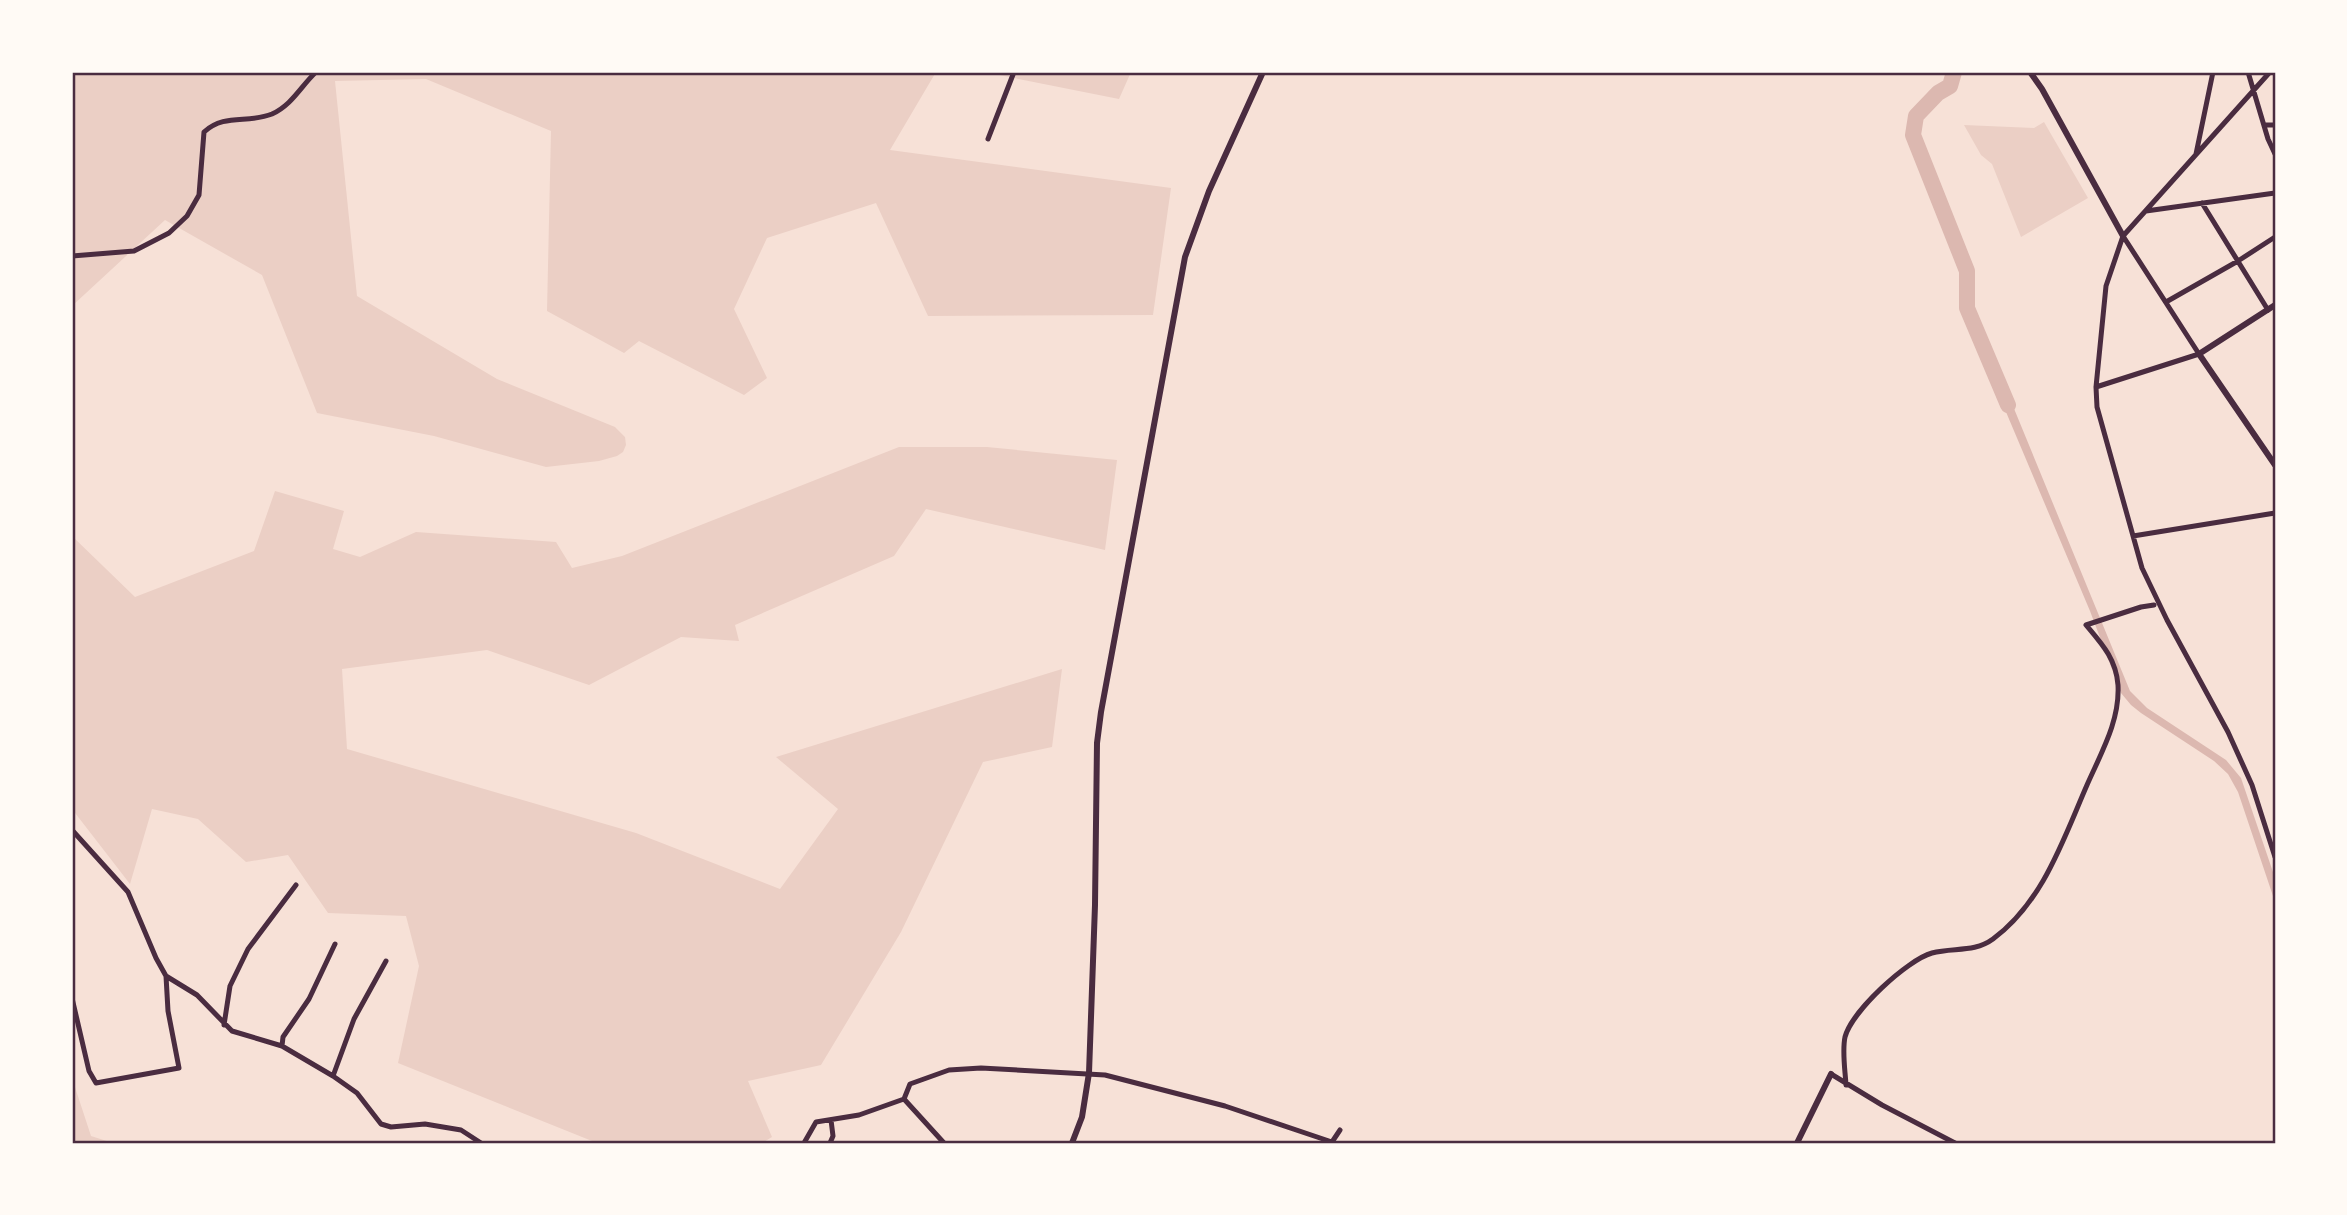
<svg xmlns="http://www.w3.org/2000/svg" width="2347" height="1215" font-family="'Noto Serif',serif">
  <style>
    .green { fill: #ebcfc5 }
    .water { fill: #dcb8b0 }
    .lines { fill: none; stroke-linecap: round; stroke-linejoin: round }
    .river { stroke: #dcb8b0; stroke-width: 16 }
    .minor { stroke: #4a2c40; stroke-width: 5 }
    .tertiary { stroke: #4a2c40; stroke-width: 6 }
    .neatline { fill: none; stroke: #4a2c40; stroke-width: 2.5 }
  </style>
  <rect width="100%" height="100%" fill="#f7e1d7"/>
  <path class="green" d="M72,72H936L890,150L1171,188L1153,315L928,316L876,203L767,238L734,309L767,378L744,395L639,341L624,353L547,311L551,131L426,79L335,81L357,296L497,379L615,427L625,437L626,445L623,452L617,456L599,461L546,467L434,436L317,413L262,275L165,220L72,306Z
    M984,72H1131L1119,99Z
    M2044,122L2088,198L2021,237L1992,164L1981,155L1964,125L2034,128Z
    M899,447H987L1117,460L1105,550L926,509L894,556L735,625L739,641L681,637L589,685L487,650L342,669L347,749L636,833L780,889L838,809L776,757L1062,669L1052,747L983,762L901,932L821,1065L748,1081L772,1137L762,1143H597L398,1063L419,966L406,916L328,913L288,855L246,862L198,819L152,809L130,884L72,809V536L135,597L254,551L275,491L344,511L333,549L360,557L416,532L556,542L572,568L622,556Z
    M72,1078L91,1136L113,1143H72Z"/>
  <path class="water" d="M2001,377L2130,691L2147,708L2226,760L2241,778L2275,878V902L2238,792L2228,774L2214,761L2141,713L2131,705L2121,693L2090,611L1998,393Z"/>
  <g class="lines">
    <path class="river" d="M1954,72L1950,86L1938,93L1916,116L1913,135L1967,271V308L2008,405"/>
    <path class="minor" d="M367,72H368
      M2248,72L2268,139L2275,154
      M2270,72L2123,236L2106,286L2096,387L2097,407L2142,568L2167,620L2228,732L2252,785L2275,857
      M2264,125H2275
      M988,139L1014,72
      M2196,154L2213,72
      M2202,203L2268,310
      M2146,211L2275,193
      M72,256L134,251L169,233L187,216L199,195L204,132C225,113 247,124 272,114C292,105 301,86 316,72
      M2166,302L2238,261L2275,237
      M2096,387L2199,354L2123,236
      M2133,536L2275,513
      M72,830L128,892L156,958L166,976L168,1011L179,1068L96,1083L89,1071L72,998
      M166,976L197,995L232,1031L282,1046L333,1076L357,1093L381,1124L391,1127L425,1124L461,1130L481,1143
      M224,1025L230,986L248,949L296,885
      M282,1046L283,1037L309,999L335,944
      M1831,1074L1882,1105L1955,1143
      M333,1076L354,1019L386,961
      M1846,1085C1845,1069 1842,1051 1845,1037C1852,1011 1907,960 1932,953C1953,947 1974,953 1993,939C2043,902 2063,840 2087,785C2101,753 2120,721 2118,685C2116,659 2102,644 2086,625L2141,607L2154,605
      M904,1099L944,1143
      M804,1143L816,1122L859,1115L904,1099L910,1084L949,1070L981,1068L1105,1075L1225,1106L1329,1141L1332,1142L1340,1130
      M830,1143L833,1136L831,1120"/>
    <path class="tertiary" d="M2030,72L2042,89L2123,236
      M2275,305L2199,354L2275,465
      M1072,1143L1082,1117L1089,1073L1095,905L1097,743L1101,712L1185,257L1209,191L1263,72
      M1797,1143L1831,1074"/>
  </g>
  <rect width="2347" height="1215" fill="none" stroke="#fffaf5" stroke-width="147"/>
  <rect x="74" y="74" width="2200" height="1068" class="neatline"/>
</svg>
